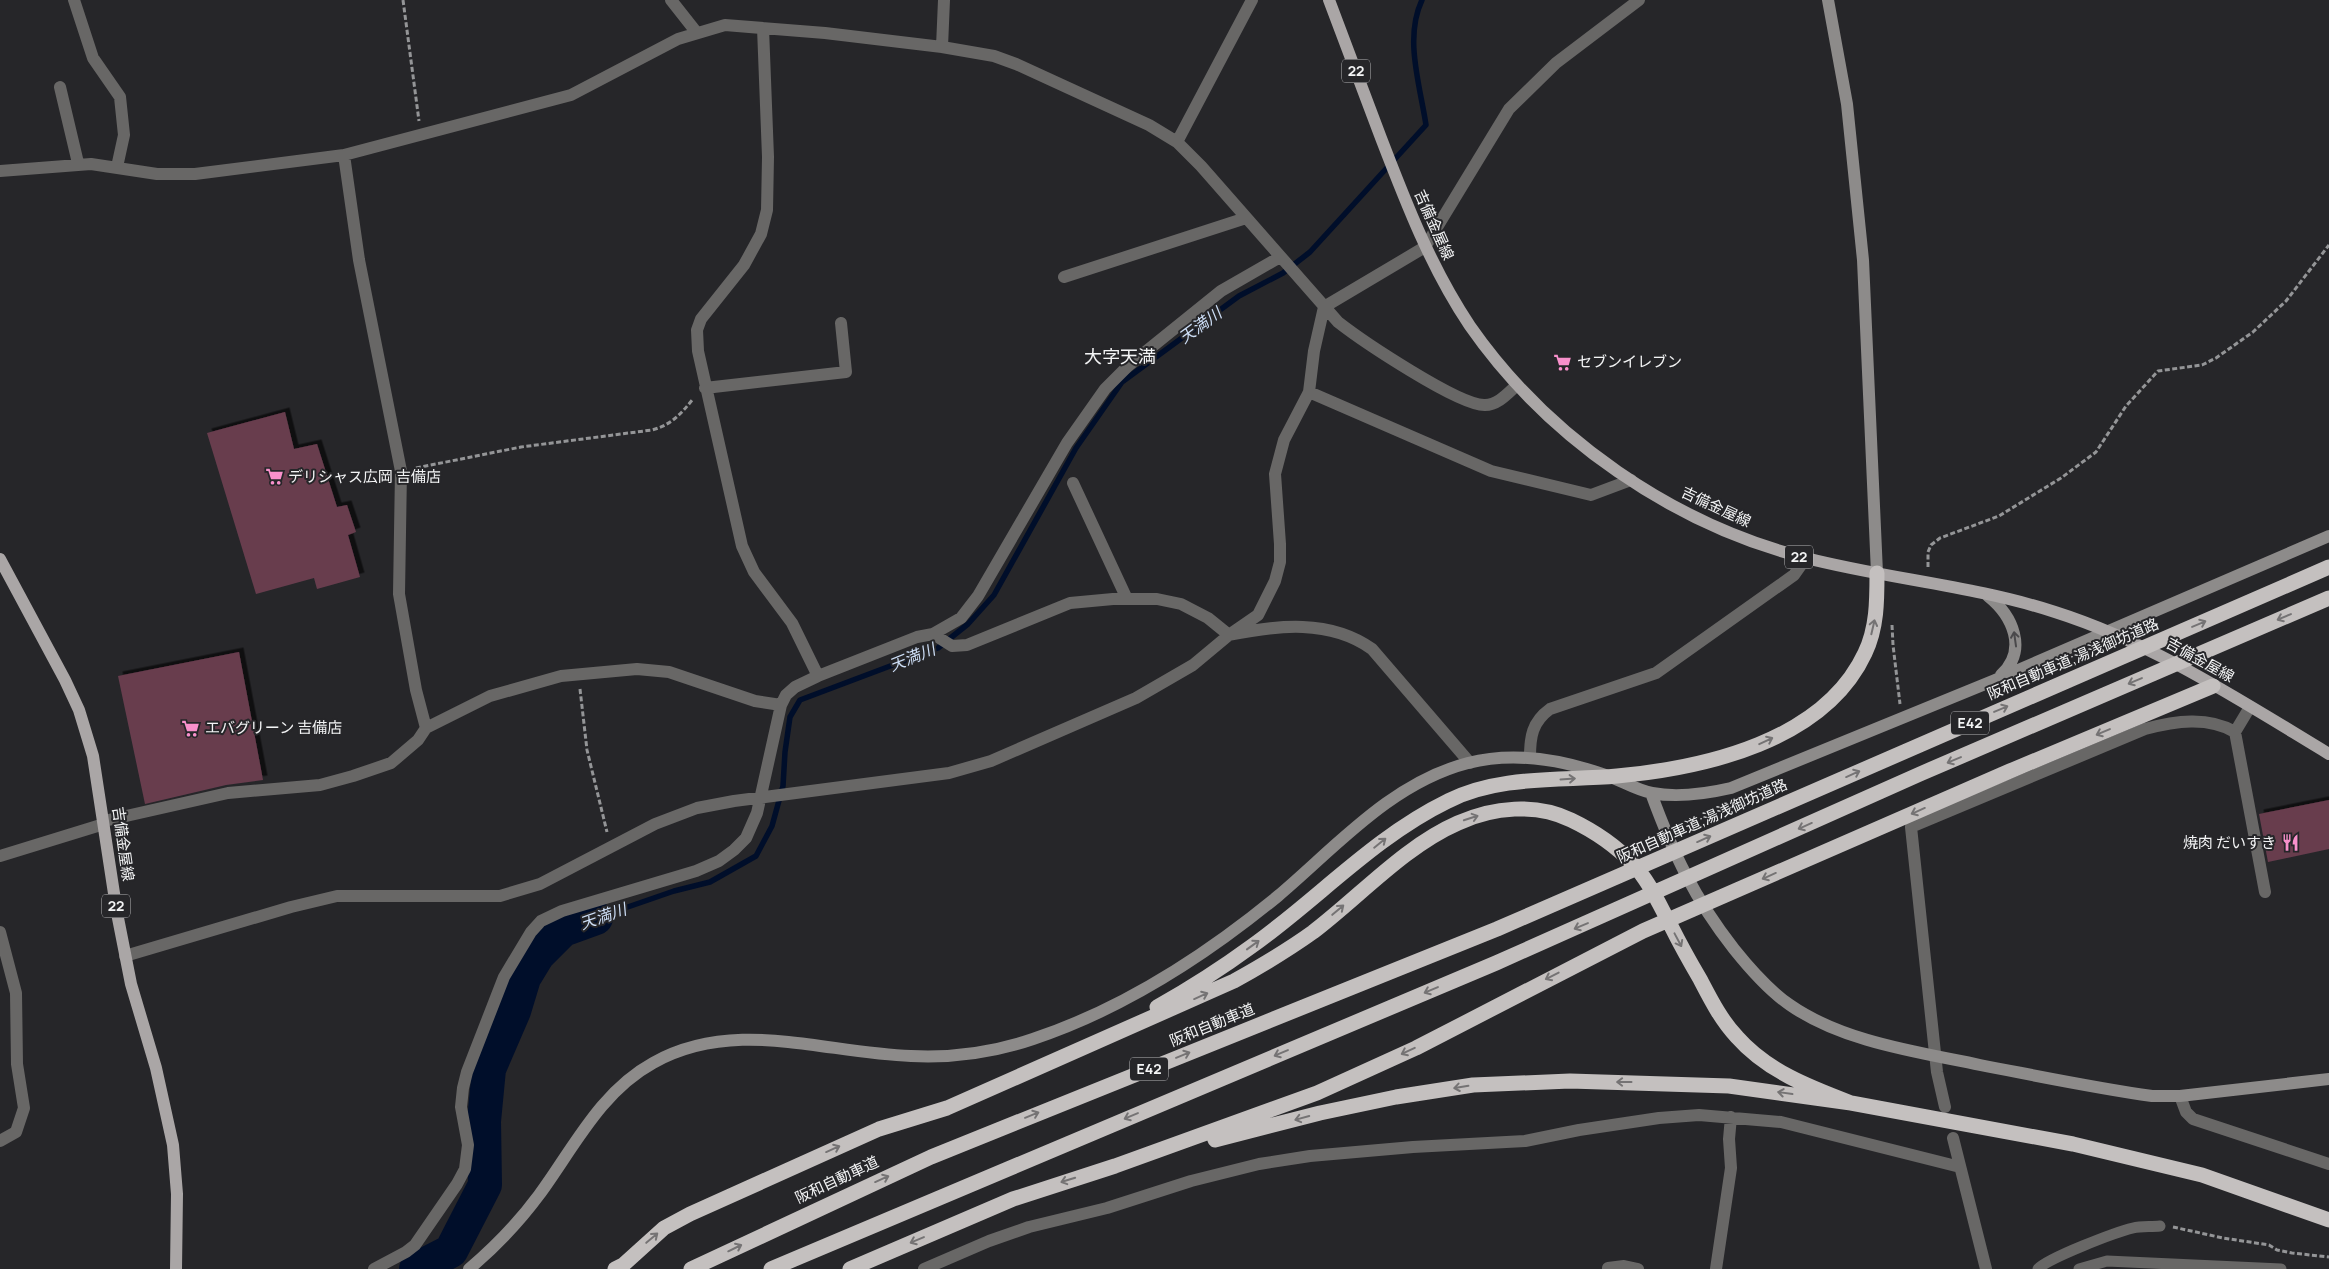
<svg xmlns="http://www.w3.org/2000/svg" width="2329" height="1269" font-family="Manrope,'Noto Sans JP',sans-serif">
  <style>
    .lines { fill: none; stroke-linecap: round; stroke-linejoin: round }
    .stream { stroke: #000e2a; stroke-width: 5.5 }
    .river { stroke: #000e2a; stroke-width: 34 }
    .building { fill: #683d4e; filter: url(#shadow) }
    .path { stroke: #949597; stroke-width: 3; stroke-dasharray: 5 2.5; stroke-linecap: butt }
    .lane { stroke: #686766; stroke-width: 11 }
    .street { stroke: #686766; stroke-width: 12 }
    .secondary { stroke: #8d8b8a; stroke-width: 12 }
    .primary { stroke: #aaa6a6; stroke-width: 12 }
    .highway { stroke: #c4c0bf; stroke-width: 15 }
    .oneway { stroke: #757374 }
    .oneway2 { stroke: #4a494b }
    .labels { text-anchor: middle; stroke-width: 4; stroke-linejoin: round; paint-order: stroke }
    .shield { fill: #262629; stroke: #b6b6b8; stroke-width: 1 }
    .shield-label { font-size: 14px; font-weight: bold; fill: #f3f4f5 }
    .street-label { font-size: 15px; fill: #f3f4f5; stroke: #262629 }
    .poi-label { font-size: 15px; fill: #f3f4f5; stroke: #262629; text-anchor: start }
    .water-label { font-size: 16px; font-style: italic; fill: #ccddf5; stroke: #262629 }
    .quarter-label { font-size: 18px; fill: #f3f4f5; stroke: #262629 }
  </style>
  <defs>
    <filter id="shadow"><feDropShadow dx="4.5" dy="-4.5" stdDeviation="0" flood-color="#0009"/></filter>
  </defs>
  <rect width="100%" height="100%" fill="#262629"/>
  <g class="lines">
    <path class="stream" d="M596,918L674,891L710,882L756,856L772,826L783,786L785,752L790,717L800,700L938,648L968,624L994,595L1076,448L1122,382L1239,296L1283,273L1310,252L1426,125C1420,85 1404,38 1422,0"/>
    <path class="river" d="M416,1269L451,1251L485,1185L484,1121L489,1069L514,1011L524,978L538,955L563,930L596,918"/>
  </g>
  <path class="building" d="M285,412L294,449L317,444L337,507L347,505L356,532L348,535L360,577L317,589L314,578L256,594L207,433Z
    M239,652L263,780L226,785L145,804L118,676Z
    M2329,800V849L2268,862L2259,814Z"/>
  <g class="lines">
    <path class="path" d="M403,0L419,121
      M416,468L521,447L652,430C671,425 681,414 693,399
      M1928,567V552L1931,545L1940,538L1999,516L2061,478L2096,452L2126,406L2158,371L2202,365L2216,358L2253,332L2286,301L2329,245
      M1892,625L1893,645L1900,704
      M580,689L587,750L607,832
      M2173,1227L2223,1238L2269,1245L2277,1250L2292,1253L2329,1257"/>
    <path class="lane" d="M2038,1269C2048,1258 2116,1232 2133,1228C2141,1226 2151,1227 2160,1226
      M2079,1269L2107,1261L2281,1269"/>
    <path class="street" d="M74,0L93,58L120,97L124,135L117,167
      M671,0L697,33
      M763,28L768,157L767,210L761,234L744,265L701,319L697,330L698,351L742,546L754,572L792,623L818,676
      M942,47L944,0
      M60,87L78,163
      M1177,142L1252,0
      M344,155L359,260L401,471L399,594L416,690L426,728
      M0,171L91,164L157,174H195L344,155L571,95L678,39L725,25L825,33L942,47L994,56L1016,64L1149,125L1177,142L1201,166L1338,322C1361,340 1459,406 1485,405C1498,405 1508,393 1517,385
      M1064,277L1246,218
      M705,388L846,372L841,323
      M1309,392L1491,471L1591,495L1631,480
      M1073,483L1127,599
      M933,634L961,618L978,596L1067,443L1105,389L1128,366L1221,291L1280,257
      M2235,732L2265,892
      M1530,757C1530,737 1532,722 1550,709L1656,673L1780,585L1794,575L1806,558
      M104,821L228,793L320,785L353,776L391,763L418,740L426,728L490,696L561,676L637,669L669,672L755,701L781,705L786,695L795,687L818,676L917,637L933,634L952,646L967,645L1070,603L1113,599H1157L1181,604L1208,618L1229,635C1277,625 1330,619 1372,649L1470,763
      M0,856L104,824
      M0,932L16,993L17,1064L24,1108L16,1132L0,1141
      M125,956L291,907L337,896H500L540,884L655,824L697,808L734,801L949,773L991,761L1136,698L1193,665L1229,635L1258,615L1275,581L1280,562V544L1275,474L1284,440L1309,392L1314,351L1324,307L1425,247L1509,109L1556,63L1639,0
      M2180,1096L2186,1112L2193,1119L2329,1164
      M1945,1107L1937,1072L1911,827L2145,729C2175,721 2208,716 2235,732L2250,707
      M1953,1138L1986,1269
      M1608,1268L1624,1266L1638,1269
      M374,1269L406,1252L415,1245L457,1184L465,1169L468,1145L461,1107L463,1088L467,1072L504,977L531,932L541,921L562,911L696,871L719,861L734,850L746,838L757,813L781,705
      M924,1269L989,1241L1029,1227L1107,1208L1191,1181L1259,1164L1310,1156L1413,1147L1525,1141L1579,1130L1659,1118L1699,1115L1781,1122L1960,1167
      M1716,1269L1731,1168L1729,1139L1731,1117"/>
    <path class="secondary" d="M1828,0L1847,104L1863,260L1877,573
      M1988,596C2013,616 2028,650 2001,675
      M1651,793C1673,853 1694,898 1734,949C1750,969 1768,990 1790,1005C1843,1042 1918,1052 1980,1065C2038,1076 2095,1088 2152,1096H2180L2329,1079
      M469,1269C495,1247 519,1222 539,1195C573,1149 600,1092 653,1063C735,1017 823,1053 911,1056C951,1058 995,1052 1033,1039C1123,1009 1205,956 1278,896C1336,847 1391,783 1468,763C1515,751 1565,760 1611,777C1624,782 1637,790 1652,793C1678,798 1705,794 1731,788L1995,680L2329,536"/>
    <path class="primary" d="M1329,0C1346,46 1364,92 1381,138C1406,203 1431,268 1470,326C1548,438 1674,525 1806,558C1888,579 1975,586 2055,612C2153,643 2241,701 2329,754
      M0,559L65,680L79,710L93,756L117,913L131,984L156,1068L173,1145L177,1194L176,1269"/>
    <path class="highway" d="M1157,1007C1189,989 1222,968 1252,946C1318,899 1374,837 1448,801C1498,775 1562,781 1617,776C1705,768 1824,741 1865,653C1877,628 1877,601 1877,573
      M1215,1140L1320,1113L1396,1097L1473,1085L1570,1081L1729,1086L1851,1103L2073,1144L2202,1175L2329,1220
      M615,1269L623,1265L664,1228L690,1214L879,1129L947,1108L1234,981C1261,966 1288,950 1313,932C1359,897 1405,846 1458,823C1493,807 1536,803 1571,820C1594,831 1616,846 1633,864C1649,881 1660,906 1671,926C1680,944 1690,962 1700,979C1711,1000 1721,1020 1737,1037C1767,1071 1809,1087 1851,1103
      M691,1269L931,1157L1497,929L2329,567
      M771,1269L1496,963L1920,774L2329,598
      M850,1269L1013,1199L1115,1166L1317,1093L1416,1048L1643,931L2010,771L2213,686"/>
  </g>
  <defs><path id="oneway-shaft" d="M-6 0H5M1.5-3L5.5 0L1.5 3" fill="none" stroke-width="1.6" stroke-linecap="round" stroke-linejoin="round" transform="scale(1.25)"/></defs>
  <g class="oneway">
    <use href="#oneway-shaft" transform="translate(2284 617) rotate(157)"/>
    <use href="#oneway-shaft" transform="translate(2199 624) rotate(-23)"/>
    <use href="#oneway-shaft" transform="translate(1873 627) rotate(-77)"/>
    <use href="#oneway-shaft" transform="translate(2135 681) rotate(157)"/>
    <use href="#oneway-shaft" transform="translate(2001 709) rotate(-23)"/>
    <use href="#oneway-shaft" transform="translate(2103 732) rotate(157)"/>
    <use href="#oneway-shaft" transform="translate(1766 741) rotate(-25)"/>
    <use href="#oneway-shaft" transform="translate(1954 760) rotate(157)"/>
    <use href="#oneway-shaft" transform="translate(1853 774) rotate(-24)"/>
    <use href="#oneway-shaft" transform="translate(1568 779) rotate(-4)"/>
    <use href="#oneway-shaft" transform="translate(1918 811) rotate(156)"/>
    <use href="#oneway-shaft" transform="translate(1471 818) rotate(-18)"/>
    <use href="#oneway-shaft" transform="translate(1805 826) rotate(156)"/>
    <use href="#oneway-shaft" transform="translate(1704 839) rotate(-24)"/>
    <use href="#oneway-shaft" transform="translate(1380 843) rotate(-39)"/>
    <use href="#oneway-shaft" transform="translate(1769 876) rotate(156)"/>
    <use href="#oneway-shaft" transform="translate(1338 910) rotate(-40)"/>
    <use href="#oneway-shaft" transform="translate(1581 926) rotate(157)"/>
    <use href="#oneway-shaft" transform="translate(1678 940) rotate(62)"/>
    <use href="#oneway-shaft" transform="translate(1253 945) rotate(-36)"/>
    <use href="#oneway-shaft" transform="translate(1552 976) rotate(153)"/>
    <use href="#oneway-shaft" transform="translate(1431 990) rotate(157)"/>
    <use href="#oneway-shaft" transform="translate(1201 996) rotate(-24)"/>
    <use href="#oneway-shaft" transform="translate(1408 1051) rotate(155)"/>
    <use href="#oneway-shaft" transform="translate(1281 1053) rotate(157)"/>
    <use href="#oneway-shaft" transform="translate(1183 1055) rotate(-22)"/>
    <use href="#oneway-shaft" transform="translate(1624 1082) rotate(-180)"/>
    <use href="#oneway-shaft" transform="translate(1461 1087) rotate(171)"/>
    <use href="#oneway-shaft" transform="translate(1785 1093) rotate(-172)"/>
    <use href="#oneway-shaft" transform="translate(1032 1115) rotate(-22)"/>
    <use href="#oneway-shaft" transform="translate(1131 1116) rotate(157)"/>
    <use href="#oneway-shaft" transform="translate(1302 1118) rotate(165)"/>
    <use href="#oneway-shaft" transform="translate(833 1149) rotate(-24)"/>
    <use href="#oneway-shaft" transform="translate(882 1179) rotate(-24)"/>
    <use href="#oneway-shaft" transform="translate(1068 1180) rotate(163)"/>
    <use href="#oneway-shaft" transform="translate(652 1238) rotate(-40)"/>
    <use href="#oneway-shaft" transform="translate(917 1240) rotate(157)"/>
    <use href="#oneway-shaft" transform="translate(735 1248) rotate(-26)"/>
  </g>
  <use class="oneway2" href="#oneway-shaft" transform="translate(2015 639) rotate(-98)"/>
  <defs>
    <symbol id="supermarket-bare" viewBox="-9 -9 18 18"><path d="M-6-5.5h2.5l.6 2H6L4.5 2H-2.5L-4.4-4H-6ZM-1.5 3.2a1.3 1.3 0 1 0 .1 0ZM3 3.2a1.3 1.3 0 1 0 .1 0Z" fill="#f890cb" stroke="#262629" stroke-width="2.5" paint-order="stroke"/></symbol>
    <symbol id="restaurant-bare" viewBox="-9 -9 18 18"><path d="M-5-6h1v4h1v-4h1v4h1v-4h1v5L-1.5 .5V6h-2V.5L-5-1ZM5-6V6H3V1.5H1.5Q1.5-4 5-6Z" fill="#f890cb" stroke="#262629" stroke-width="2.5" paint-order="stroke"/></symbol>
  </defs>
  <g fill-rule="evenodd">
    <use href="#supermarket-bare" x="1550" y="350" width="25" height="25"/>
    <use href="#supermarket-bare" x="262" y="464" width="25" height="25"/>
    <use href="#supermarket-bare" x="178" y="716" width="25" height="25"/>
    <use href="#restaurant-bare" x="2278" y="830" width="25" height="25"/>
  </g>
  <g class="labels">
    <g class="shield">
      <rect x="1342" y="59.5" width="28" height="23" rx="4"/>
      <rect x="1785" y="545.5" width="28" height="23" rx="4"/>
      <rect x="1951" y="711.5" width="38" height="23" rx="4"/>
      <rect x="102" y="894.5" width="28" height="23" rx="4"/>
      <rect x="1130" y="1057.5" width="38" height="23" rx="4"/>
    </g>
    <g class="shield-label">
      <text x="1356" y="76">22</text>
      <text x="1799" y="562">22</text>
      <text x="1970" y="728">E42</text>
      <text x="116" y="911">22</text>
      <text x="1149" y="1074">E42</text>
    </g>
    <g class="street-label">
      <text transform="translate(1434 225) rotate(66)" y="5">吉備金屋線</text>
      <text transform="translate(1716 507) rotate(25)" y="5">吉備金屋線</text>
      <text transform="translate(2073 659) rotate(-23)" y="5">阪和自動車道;湯浅御坊道路</text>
      <text transform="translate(2200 660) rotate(29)" y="5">吉備金屋線</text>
      <text transform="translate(1702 821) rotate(-24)" y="5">阪和自動車道;湯浅御坊道路</text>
      <text transform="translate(123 844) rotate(82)" y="5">吉備金屋線</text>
      <text transform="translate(1212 1025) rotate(-22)" y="5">阪和自動車道</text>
      <text transform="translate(837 1180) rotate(-25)" y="5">阪和自動車道</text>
    </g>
    <g class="poi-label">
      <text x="1577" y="367">セブンイレブン</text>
      <text x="288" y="482">デリシャス広岡 吉備店</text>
      <text x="205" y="733">エバグリーン 吉備店</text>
      <text x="2276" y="848" text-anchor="end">焼肉 だいすき</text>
    </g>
    <g class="water-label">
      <text transform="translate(1200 325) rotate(-36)" y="6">天満川</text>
      <text transform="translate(912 657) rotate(-22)" y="6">天満川</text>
      <text transform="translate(603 916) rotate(-19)" y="6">天満川</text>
    </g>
    <g class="quarter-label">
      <text x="1120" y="363">大字天満</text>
    </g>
  </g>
</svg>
